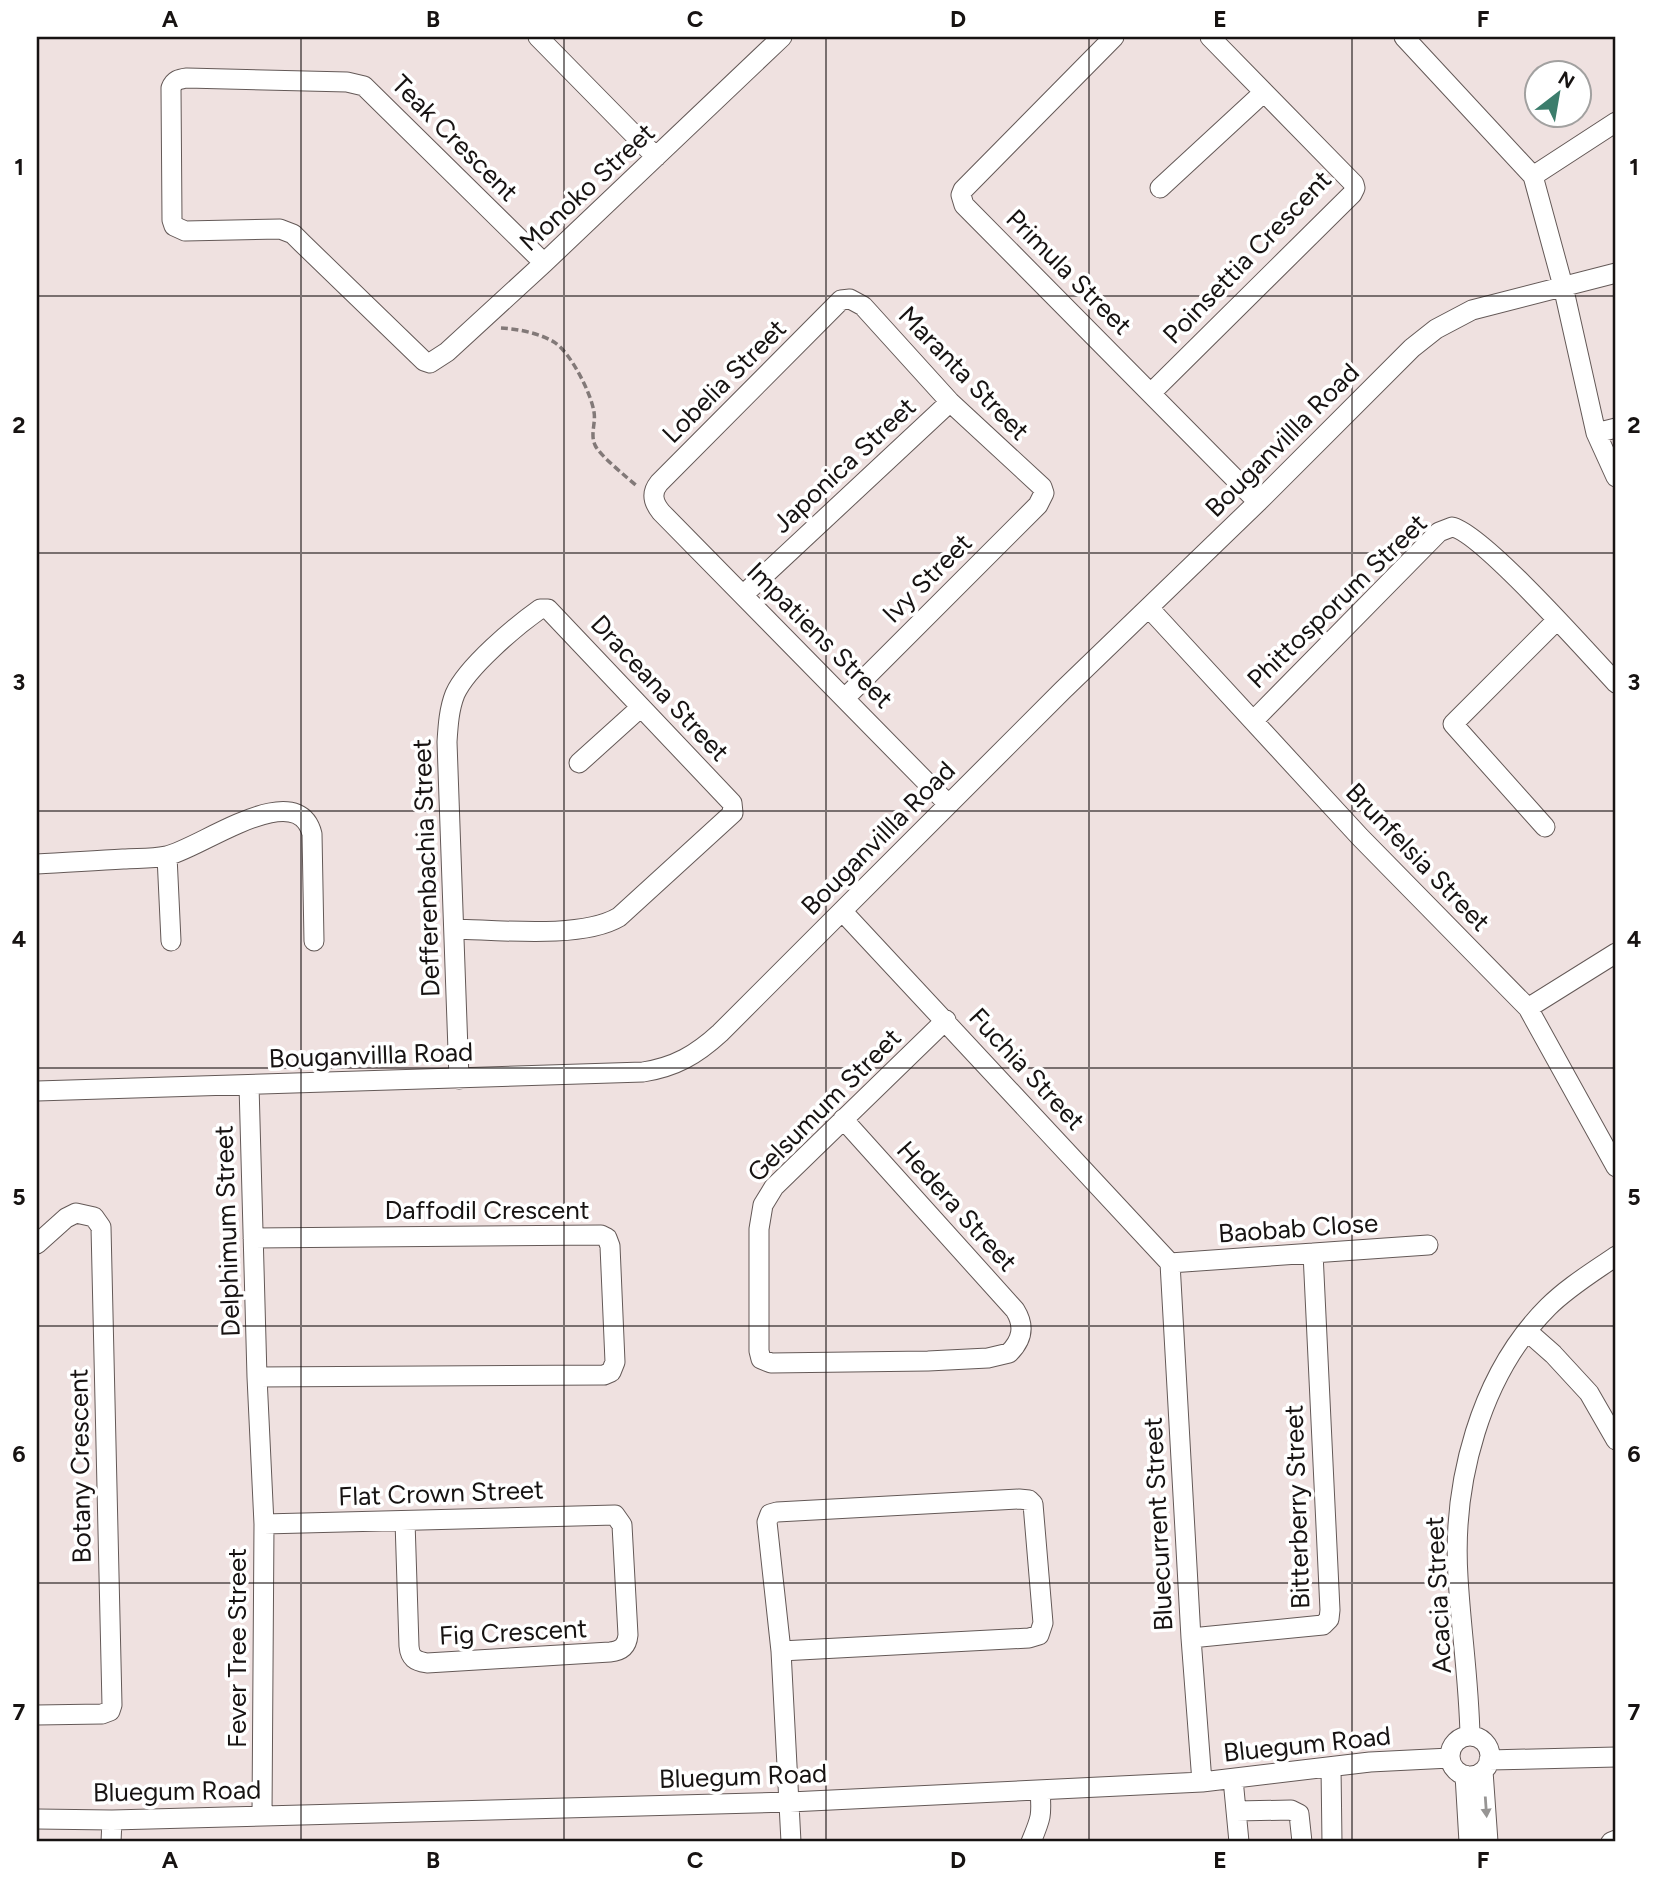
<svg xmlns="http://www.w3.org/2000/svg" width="1653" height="1879" font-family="Figtree,sans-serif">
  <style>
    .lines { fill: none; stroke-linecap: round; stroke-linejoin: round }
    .minor-casing { stroke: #645957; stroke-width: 21 }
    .path { stroke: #827978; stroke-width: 3.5; stroke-dasharray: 7 3.5; stroke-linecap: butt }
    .minor { stroke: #fff; stroke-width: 19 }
    .oneway { fill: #979594 }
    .grid { fill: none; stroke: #171312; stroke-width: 2; stroke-opacity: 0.55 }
    .labels { text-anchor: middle; stroke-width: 7; stroke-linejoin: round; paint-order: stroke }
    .street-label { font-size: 26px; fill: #171312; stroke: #fff }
    .neatline { fill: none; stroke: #171312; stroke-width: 2.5 }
    .grid-label { font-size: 23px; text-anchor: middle; font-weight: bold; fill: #171312 }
  </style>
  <rect width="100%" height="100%" fill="#efe1e0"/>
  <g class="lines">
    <defs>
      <path id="minor" d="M538,37L656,157
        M1114,37L963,190L961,195L964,205L1258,502
        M1404,37L1533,176L1563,286L1596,433L1616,477
        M1533,176L1616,122
        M1160,188L1263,93
        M544,263L364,86L347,82L187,78C179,79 174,80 171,88L172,220L174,226L185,231L280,229L293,234L302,243L424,361L430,363L447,352L544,263L782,37
        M1152,392L1352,194L1355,188L1354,184L1210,37
        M1596,433L1616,428
        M743,595L950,402
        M1149,608L1360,837L1528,1008L1616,1167
        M845,698L1038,505L1044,493L1042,487L950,402L863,306L850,299L841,300L659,483C651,493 653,502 661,512L948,804
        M1254,720L1439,532L1452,527C1481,532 1590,655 1616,683
        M579,763L640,708
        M1545,827L1453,724L1557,620
        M167,856L171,941
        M37,864C65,862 94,861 123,859C137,858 152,859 166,856C198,850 297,775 312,834L314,941
        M843,912L1170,1263
        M455,929C499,930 582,939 619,917L733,813L732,803L548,609H540C516,626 467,667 455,694C449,709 448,726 447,742L459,1079
        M1528,1008L1616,953
        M249,1085L257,1377L264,1524L262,1815
        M37,1091L643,1072C675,1067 696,1055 720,1033L1063,690L1258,502L1412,348L1436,329L1472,310L1616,273
        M843,1119L1015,1310C1025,1326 1022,1340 1009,1353L988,1358L928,1361L771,1363L761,1359L759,1351V1229L763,1205L774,1187L946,1020
        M253,1238L601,1235L607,1238L610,1246L615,1362L611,1372L604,1375L257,1377
        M37,1244L66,1218L76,1213L94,1217L101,1227L112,1705L110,1711L102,1714L37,1715
        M1170,1263L1191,1638L1202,1782
        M1170,1263L1428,1245
        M1528,1332L1553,1354L1589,1393L1616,1440
        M264,1524L615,1515L622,1525L628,1635C627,1646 621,1651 610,1652L427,1663C415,1661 410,1658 409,1646L405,1521
        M1191,1638L1323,1625L1329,1619L1330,1610L1313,1253
        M781,1651L1029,1638L1039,1635L1043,1623L1033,1504L1029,1500L1019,1499L777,1512L770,1514L767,1522L781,1651L791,1842
        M1470,1736C1469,1682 1461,1630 1458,1577C1452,1483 1480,1375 1548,1307C1568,1287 1593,1272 1616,1256
        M1450 1756a20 20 0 1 1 40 0a20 20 0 1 1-40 0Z
        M1489,1760L1616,1757
        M1331,1767L1332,1842
        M1483,1771L1488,1842
        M1465,1775L1469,1842
        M1233,1779L1239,1842
        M1236,1811L1291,1810L1299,1814L1302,1842
        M37,1819L112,1820L790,1802L1202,1782L1370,1762L1450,1758
        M111,1842L112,1820
        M1031,1842C1041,1818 1042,1816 1040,1790
        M1611,1842L1616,1840"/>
    </defs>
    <use href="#minor" class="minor-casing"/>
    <path class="path" d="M501,328C518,329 539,333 554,342C571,353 591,393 594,412C596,423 590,434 595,445C599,455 629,479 638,487"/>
    <use href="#minor" class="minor"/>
  </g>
  <defs><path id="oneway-solid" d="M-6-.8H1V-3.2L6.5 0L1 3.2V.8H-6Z" transform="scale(1.75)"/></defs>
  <use class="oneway" href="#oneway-solid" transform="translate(1486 1807) rotate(86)"/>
  <path class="grid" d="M301,37V1842M564,37V1842M826,37V1842M1089,37V1842M1352,37V1842M37,296H1616M37,553H1616M37,811H1616M37,1068H1616M37,1326H1616M37,1583H1616"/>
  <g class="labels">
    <g class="street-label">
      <text transform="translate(455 138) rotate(45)" y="9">Teak Crescent</text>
      <text transform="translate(587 187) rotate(-43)" y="9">Monoko Street</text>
      <text transform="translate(1247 257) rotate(-46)" y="9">Poinsettia Crescent</text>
      <text transform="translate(1069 272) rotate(45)" y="9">Primula Street</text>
      <text transform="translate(964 373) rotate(46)" y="9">Maranta Street</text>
      <text transform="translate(724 381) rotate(-45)" y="9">Lobelia Street</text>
      <text transform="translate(1282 440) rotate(-45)" y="9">Bouganvillla Road</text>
      <text transform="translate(844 465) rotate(-43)" y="9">Japonica Street</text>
      <text transform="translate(927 578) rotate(-45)" y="9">Ivy Street</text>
      <text transform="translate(1337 601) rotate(-44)" y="9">Phittosporum Street</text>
      <text transform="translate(820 635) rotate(45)" y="9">Impatiens Street</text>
      <text transform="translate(660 688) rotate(47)" y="9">Draceana Street</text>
      <text transform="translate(878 838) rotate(-45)" y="9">Bouganvillla Road</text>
      <text transform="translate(1418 857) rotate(46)" y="9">Brunfelsia Street</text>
      <text transform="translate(426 868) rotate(-92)" y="9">Defferenbachia Street</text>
      <text transform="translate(371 1055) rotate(-2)" y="9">Bouganvillla Road</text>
      <text transform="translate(1027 1069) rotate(47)" y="9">Fuchia Street</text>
      <text transform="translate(824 1105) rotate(-45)" y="9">Gelsumum Street</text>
      <text transform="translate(957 1206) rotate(48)" y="9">Hedera Street</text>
      <text x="487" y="1219">Daffodil Crescent</text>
      <text transform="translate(1298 1228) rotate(-4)" y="9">Baobab Close</text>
      <text transform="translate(227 1231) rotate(-92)" y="9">Delphimum Street</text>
      <text transform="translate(80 1466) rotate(-91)" y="9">Botany Crescent</text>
      <text transform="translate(441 1493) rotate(-2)" y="9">Flat Crown Street</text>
      <text transform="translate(1297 1507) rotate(-92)" y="9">Bitterberry Street</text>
      <text transform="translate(1158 1524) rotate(-93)" y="9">Bluecurrent Street</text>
      <text transform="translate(1438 1595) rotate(-93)" y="9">Acacia Street</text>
      <text transform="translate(513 1632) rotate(-3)" y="9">Fig Crescent</text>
      <text transform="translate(237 1648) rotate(-90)" y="9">Fever Tree Street</text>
      <text transform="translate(1307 1744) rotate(-6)" y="9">Bluegum Road</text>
      <text transform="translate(743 1776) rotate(-2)" y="9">Bluegum Road</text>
      <text transform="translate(177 1791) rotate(-1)" y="9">Bluegum Road</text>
    </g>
  </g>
  <rect width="1653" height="1879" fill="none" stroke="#ffffff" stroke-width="77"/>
  <g transform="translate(1558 94) rotate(31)"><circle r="33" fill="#ffffff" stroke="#a2a1a0" stroke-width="2"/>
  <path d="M0-5L12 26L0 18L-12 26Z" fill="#3c7d6c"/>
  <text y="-10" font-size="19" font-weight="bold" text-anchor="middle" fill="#171312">N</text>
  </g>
  <rect x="38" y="38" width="1576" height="1802" class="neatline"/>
  <g class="grid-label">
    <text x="170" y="27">A</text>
    <text x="433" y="27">B</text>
    <text x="695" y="27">C</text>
    <text x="958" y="27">D</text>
    <text x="1220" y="27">E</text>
    <text x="1483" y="27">F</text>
    <text x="19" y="175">1</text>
    <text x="1634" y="175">1</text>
    <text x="19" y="433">2</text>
    <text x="1634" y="433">2</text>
    <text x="19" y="690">3</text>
    <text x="1634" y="690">3</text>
    <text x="19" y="947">4</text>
    <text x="1634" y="947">4</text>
    <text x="19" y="1205">5</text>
    <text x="1634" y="1205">5</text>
    <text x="19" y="1462">6</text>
    <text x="1634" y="1462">6</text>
    <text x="19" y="1720">7</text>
    <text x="1634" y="1720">7</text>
    <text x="170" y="1868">A</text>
    <text x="433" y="1868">B</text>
    <text x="695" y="1868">C</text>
    <text x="958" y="1868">D</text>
    <text x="1220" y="1868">E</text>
    <text x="1483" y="1868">F</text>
  </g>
</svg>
